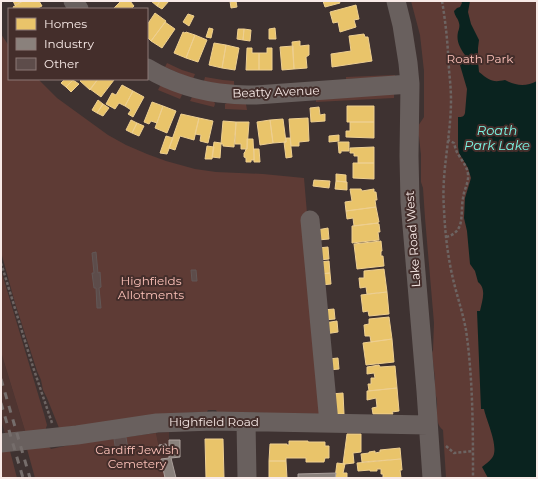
<svg xmlns="http://www.w3.org/2000/svg" width="538" height="479" font-family="Montserrat,sans-serif">
  <style>
    .built { fill: #4f3531 }
    .green { fill: #5e3b35 }
    .water { fill: #0a231f }
    .homes { fill: #e9c46a; stroke: #eecf90 }
    .industry { fill: #8a817c; stroke: #aba09c }
    .building { fill: #5d4c4a; stroke: #625756 }
    .lines { fill: none; stroke-linecap: round; stroke-linejoin: round }
    .path { stroke: #6d6462; stroke-width: 2.5; stroke-dasharray: 3 2; stroke-linecap: butt }
    .minor { stroke: #69605e; stroke-width: 19 }
    .rail { stroke: #756d6b; stroke-width: 3; stroke-dasharray: 7 7; stroke-linecap: butt }
    .labels { text-anchor: middle; stroke-width: 4; stroke-linejoin: round; paint-order: stroke }
    .park-label { font-size: 12px; fill: #fdc2b9; stroke: #442e2b }
    .street-label { font-size: 12px; fill: #f8eae7; stroke: #442e2b }
    .water-label { font-size: 13px; font-style: italic; fill: #7cf9e7; stroke: #442e2b }
  </style>
  <rect width="100%" height="100%" fill="#3e3231"/>
  <path class="built" d="M1,352L26,434L6,436L1,421Z
    M169,432V458L161,459L156,433Z"/>
  <path class="green" d="M411,1H537V478H446L443,430C439,427 438,423 437,419C435,414 437,410 437,406C438,397 432,388 435,379L432,353L433,350L434,323L425,218L423,188L421,182V155L419,137L417,134L418,126L424,117V71L420,35Z
    M1,34L9,46V79H38L57,98L108,135L126,145L147,154L166,161L195,169L216,172L263,174L304,178L324,414L217,412L216,410H208L207,412L183,413L59,428L47,398L43,390L41,380L37,371L15,303L1,252Z
    M167,63L182,70L195,74L193,79H192L165,67Z
    M395,75V77L346,79V77Z
    M205,77L223,80L234,81V86L232,87L204,81Z
    M162,85L181,93L182,95L180,99L158,90L160,86Z
    M394,94V98L316,102V99Z
    M192,97L214,101L215,104L214,107L190,101Z
    M227,103L246,104L247,110L225,109V104Z
    M1,270L44,414L47,425L45,431L26,434L1,352Z
    M156,433L165,478H35L27,449L49,447L51,449L74,444Z
    M10,451L17,478H1V452Z"/>
  <path class="water" d="M461,1H470L468,12L471,24L479,40L478,48V61L479,72C489,80 492,83 505,80C516,86 526,87 537,81V478H488L482,467C485,464 489,462 492,458C500,448 486,420 484,409H481L477,311H480C482,301 487,289 478,282L475,271L470,264L467,231L464,218L465,198L471,178L468,168L459,153L458,147V117C462,117 464,117 465,113L467,89L460,65L464,60L465,55C460,48 456,41 458,32C459,29 460,26 459,23C458,18 455,17 454,11L457,8L460,7L462,3Z"/>
  <path class="homes" d="M13,1H23L15,5Z
    M23,1H39L42,6L36,9H14L13,7Z
    M121,1H130L134,6L131,9H113Z
    M151,1H160L157,6Z
    M160,1H169L162,9L157,6Z
    M230,1H236L237,7L231,8Z
    M323,1H339L340,3L325,7Z
    M356,5L359,19L354,20L356,27L340,32L338,22L333,23L330,12Z
    M155,13L166,21L151,41L147,37V25Z
    M188,14L194,16L189,26L183,22Z
    M165,22L175,29L162,48L151,41Z
    M209,28L213,29L211,38L206,37Z
    M275,28L276,39H269V29Z
    M238,29H244L243,40L237,39Z
    M244,29L251,30L250,41L243,40Z
    M183,32L185,33L186,32L195,35L186,58L174,53Z
    M364,34L365,37H368L372,61L332,67L331,54L351,51L349,36Z
    M195,35L207,40L198,62L186,58Z
    M300,41V46L309,45V55L306,57L307,68L294,69L292,42Z
    M214,43L226,45L222,68L209,65Z
    M226,45L239,48L235,70L222,68Z
    M293,46L294,69L282,70L280,47Z
    M247,48H252V53H259V70H246Z
    M267,48H272V70H259V53H267Z
    M65,79H73V80L66,87L61,83Z
    M82,79H98L90,90L80,81Z
    M98,79L114,80L101,97L90,89Z
    M73,80L79,84L71,92L66,87Z
    M122,85L133,91L125,106L119,103L115,109L106,104L112,93L116,95Z
    M133,91L144,97L133,117L128,114L131,110L125,106Z
    M98,100L103,104L97,113L92,110Z
    M152,102L163,106L157,123L151,121L149,124L144,122Z
    M103,104L109,108L103,116L97,113Z
    M163,106L176,111L167,133L155,128Z
    M347,106H374V122H347Z
    M319,107L320,115L325,114V121L311,122L310,108Z
    M181,114L199,118L194,140L180,136L175,150L169,148Z
    M199,118L213,121L208,143L200,141L201,135L195,134Z
    M308,118L309,141L299,142V146H291L289,119Z
    M283,119L286,142L273,143L270,120Z
    M131,120L137,123L132,133L126,130Z
    M270,120L273,143L260,145L257,122Z
    M223,121L236,122L234,147L223,146V144H221Z
    M236,122H249L247,149H241V144H235Z
    M350,122H374V138L346,137V131H350Z
    M137,123L144,126L139,136L132,133Z
    M339,135V141L329,142V136Z
    M166,136L173,138L167,154L160,153Z
    M286,138H290L292,157L286,158L284,142H286Z
    M247,139H253L254,160H251V162H246V158L244,157V153L245,152L246,149H247Z
    M214,142L221,143L220,158L212,157Z
    M338,142H349V151H341V153H339Z
    M207,146L214,147L212,159H205Z
    M374,147V163H358V156H354V153H350V148Z
    M254,149H259L260,162H254Z
    M353,163H374V179L353,178Z
    M336,174L346,175V182L336,181Z
    M314,180L330,181L329,188L313,186Z
    M336,181L347,182V190L335,189Z
    M350,189H361L362,191L374,189V192H376L377,200H375L376,207L346,211L345,202L352,201Z
    M376,207L379,222H378V223L354,226L353,218L347,219L346,211Z
    M378,223V224H379L380,232H378L379,240L352,243V226Z
    M328,228L329,239L318,240L317,230Z
    M381,241L382,251H381V256H383L384,266L357,269L354,244Z
    M328,247L329,259L319,260L318,248Z
    M329,261L330,273L320,274L319,262Z
    M384,269L387,292L367,294L366,287L360,288L359,278H364V271Z
    M330,273L331,284L321,285L320,274Z
    M387,292L389,314L369,316L368,311L363,312L361,295Z
    M334,309L335,319L324,320L323,310Z
    M389,317L392,339L371,342L370,336H365L364,325L369,324V319Z
    M337,321L338,332L325,334L324,323Z
    M392,339L394,362L366,365L363,343Z
    M338,358L339,369L329,370L328,359Z
    M379,365L380,367L395,366L397,388L369,391L368,384H371V378H375L374,373L367,374V367Z
    M397,388L399,411L392,412L393,414H373L372,408L377,407L376,398L367,400V391Z
    M343,393L344,414H333L331,394Z
    M347,434H361V452L353,453L354,463L345,464H343Z
    M205,439H223L224,478H206Z
    M289,441H308V442H325V446H329V458H325L324,462H306V458H286V461H269L270,444H287V445H289Z
    M400,448L401,459L362,462L361,454L369,453V452L375,451V453L380,452V450Z
    M401,459L402,470H400L401,478H383V474H381V469H377V471H370V470L358,471L357,463Z
    M269,461H286L287,478H269Z
    M337,463L345,464L343,473H347V478H335Z"/>
  <path class="industry" d="M169,440H180V457L171,458L176,478H165L161,459L169,458Z
    M166,444L167,450H160L159,445Z
    M336,473L335,478H298V474Z"/>
  <path class="building" d="M96,252L98,273L100,272L101,287L99,288L101,308H97L96,288H94L92,273H94L92,253Z
    M191,270H196L197,281H192Z
    M126,437L128,450L116,452L114,439Z"/>
  <g class="lines">
    <path class="path" d="M442,1C446,24 448,47 449,70C450,80 451,90 451,100C451,137 441,172 444,209C445,234 448,259 454,283C458,299 463,314 466,330C473,379 473,429 473,478
      M446,237C466,232 460,214 463,198C464,189 469,183 468,174C467,166 462,161 458,154C456,151 455,147 454,143L448,140
      M1,263L33,367L52,423
      M446,446L454,453L473,451"/>
    <path class="minor" d="M73,1L79,9
      M396,1L402,25L408,63L410,84L409,156L410,202L426,391L432,478
      M147,68C172,83 201,92 230,94C239,95 247,95 256,95L410,84
      M310,220L329,423
      M246,422L247,478
      M1,443L77,435L157,423L213,421L428,425"/>
    <path class="rail" d="M1,379L30,478
      M1,403L23,478"/>
  </g>
  <g class="labels">
    <g class="park-label">
      <text x="480" y="63">Roath Park</text>
      <text x="151" y="285">Highfields<tspan x="151" dy="14">Allotments</tspan></text>
      <text x="137" y="454">Cardiff Jewish<tspan x="137" dy="14">Cemetery</tspan></text>
    </g>
    <g class="street-label">
      <text transform="translate(276 92) rotate(-2)" y="4">Beatty Avenue</text>
      <text transform="translate(413 239) rotate(-94)" y="4">Lake Road West</text>
      <text x="214" y="426">Highfield Road</text>
    </g>
    <g class="water-label">
      <text x="497" y="135">Roath<tspan x="497" dy="15">Park Lake</tspan></text>
    </g>
  </g>
  <rect width="538" height="479" fill="none" stroke="#f8eae7" stroke-width="4"/>
  <rect x="8" y="8" width="140" height="72" fill="#442e2b" stroke="#8c7976"/>
  <rect x="16" y="18" width="20" height="12" fill="#e9c46a" stroke="#8c7976"/>
  <text x="44" y="28" font-size="12" fill="#f8eae7">Homes</text>
  <rect x="16" y="38" width="20" height="12" fill="#8a817c" stroke="#8c7976"/>
  <text x="44" y="48" font-size="12" fill="#f8eae7">Industry</text>
  <rect x="16" y="58" width="20" height="12" fill="#5d4c4a" stroke="#8c7976"/>
  <text x="44" y="68" font-size="12" fill="#f8eae7">Other</text>
</svg>
